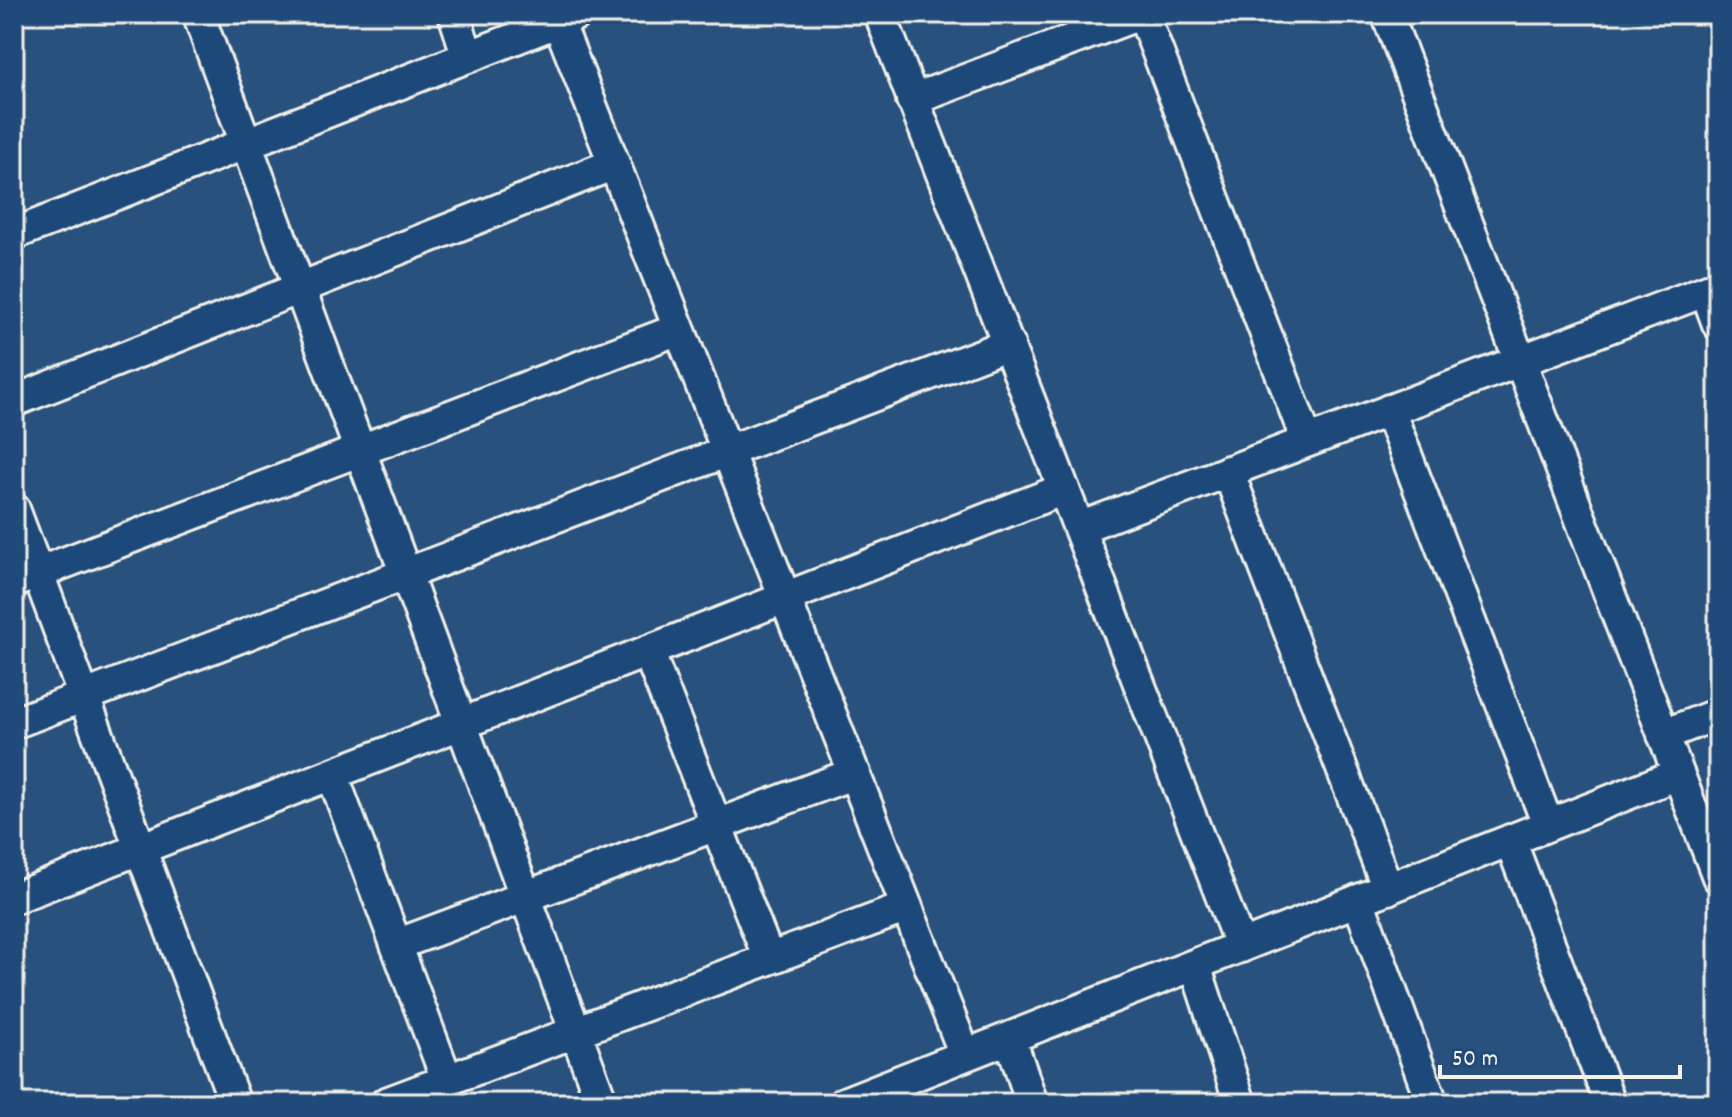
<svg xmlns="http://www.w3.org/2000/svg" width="1732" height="1117" font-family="Dekko,sans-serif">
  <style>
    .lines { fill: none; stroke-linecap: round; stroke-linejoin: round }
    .street-casing { stroke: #f4f1e8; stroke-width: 36 }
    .street { stroke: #1f4a7a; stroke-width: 30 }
  </style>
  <rect width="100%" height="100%" fill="#28517e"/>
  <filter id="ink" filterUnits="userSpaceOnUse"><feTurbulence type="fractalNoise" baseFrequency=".0125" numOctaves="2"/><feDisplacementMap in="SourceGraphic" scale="16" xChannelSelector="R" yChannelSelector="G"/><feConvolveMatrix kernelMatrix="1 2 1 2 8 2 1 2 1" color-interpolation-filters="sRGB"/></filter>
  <g filter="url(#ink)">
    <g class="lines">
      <defs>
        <path id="street" d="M198,14L602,1103
          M454,14L468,57
          M880,14L1241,947
          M1143,14L1307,441
          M1387,14L1718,877
          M558,21L965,1055
          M912,100L1140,14
          M14,234L575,15
          M1706,291L1718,324
          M14,401L614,164
          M1389,410L1548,825
          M1228,471L1388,889
          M14,509L235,1103
          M1079,528L1718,286
          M14,582L679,329
          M648,651L769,959
          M14,723L1009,344
          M1663,735L1718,714
          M332,774L447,1080
          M1510,840L1610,1103
          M14,898L1064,489
          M1358,900L1432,1103
          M396,945L855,773
          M1195,965L1240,1103
          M1010,1038L1032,1103
          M386,1103L907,907
          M844,1103L1678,774"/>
      </defs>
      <use href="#street" class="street-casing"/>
      <use href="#street" class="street"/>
    </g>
  </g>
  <rect width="1732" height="1117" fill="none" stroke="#1f4a7a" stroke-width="48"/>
  <rect x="24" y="24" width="1684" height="1069" fill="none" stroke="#f4f1e8" stroke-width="3" filter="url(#ink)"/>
  <path d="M1440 1065v12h240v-12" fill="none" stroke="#f4f1e8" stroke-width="4"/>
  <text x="1452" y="1065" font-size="24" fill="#f4f1e8" stroke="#1f4a7a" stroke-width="6" paint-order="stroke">50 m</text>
</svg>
